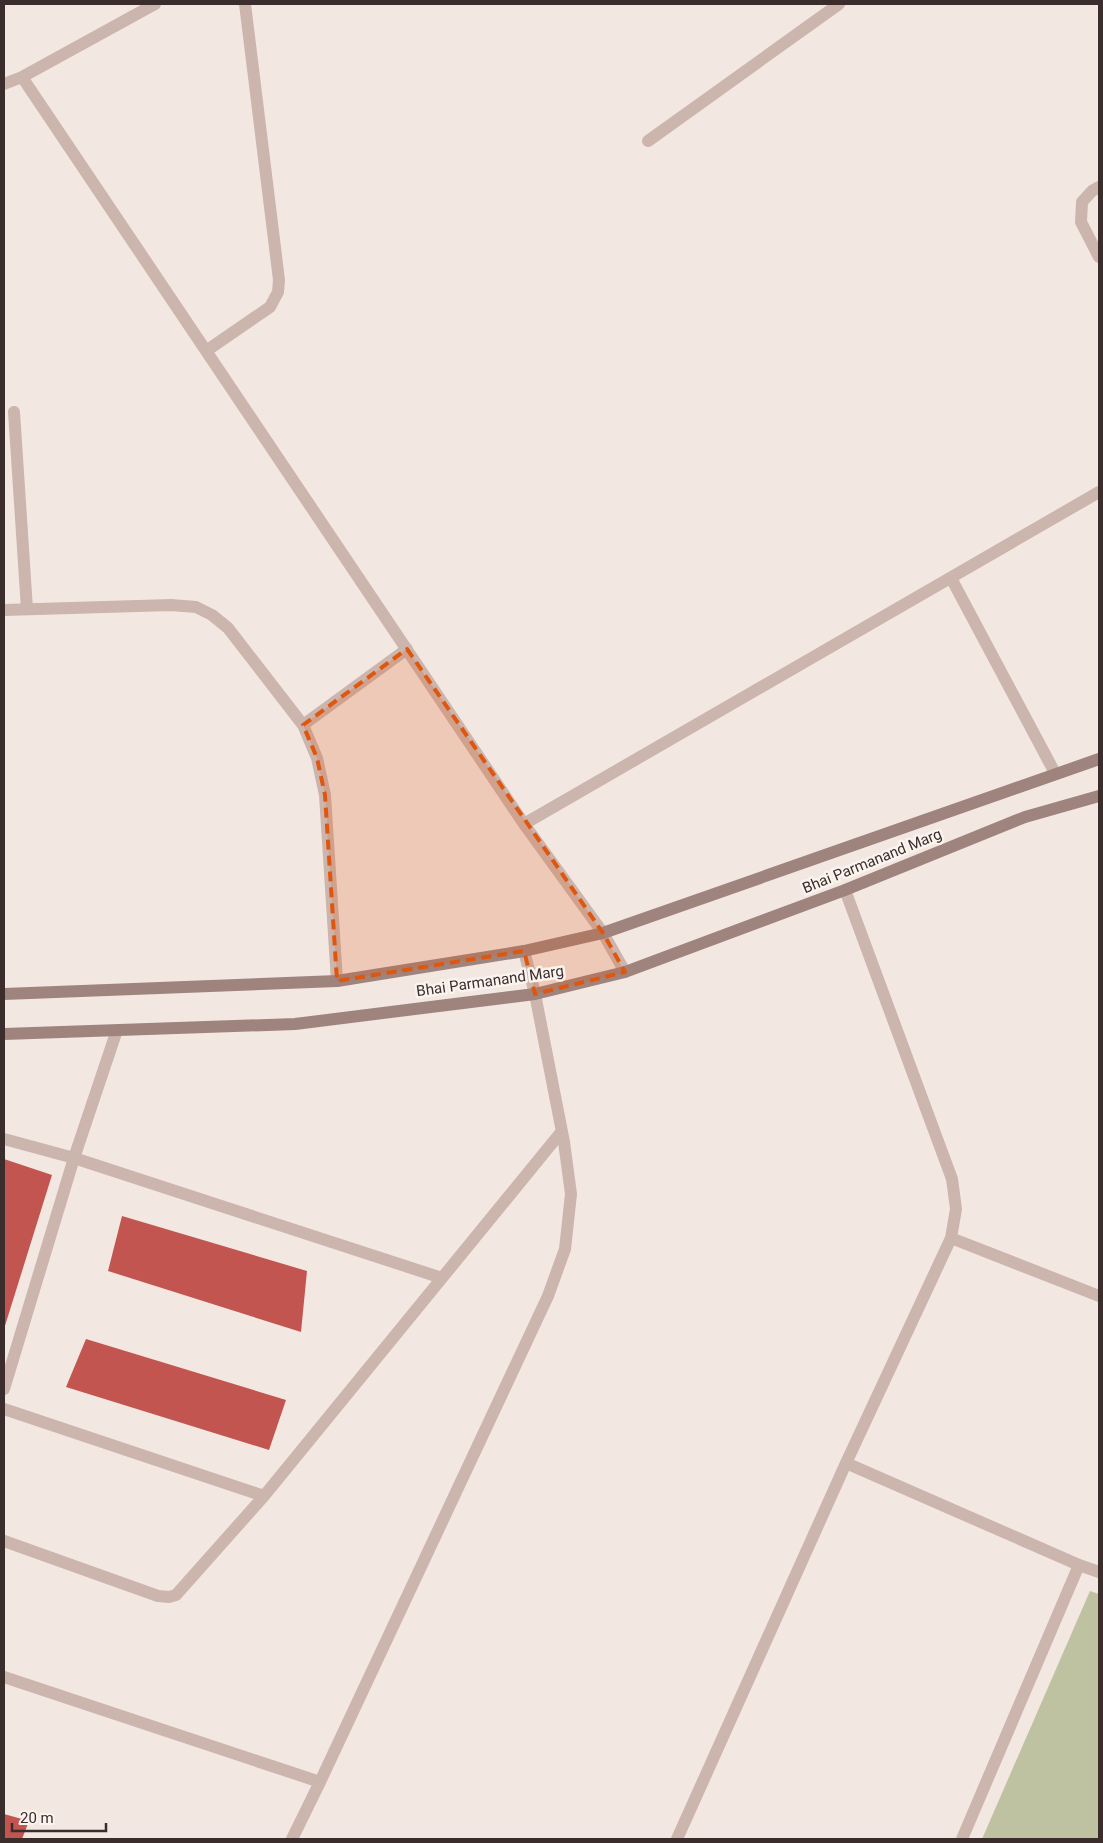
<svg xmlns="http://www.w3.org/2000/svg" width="1103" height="1843" font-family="Roboto,sans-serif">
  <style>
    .green { fill: #bec2a1 }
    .building { fill: #c35550 }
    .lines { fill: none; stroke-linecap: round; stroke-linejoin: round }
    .lane { stroke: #ccb5ad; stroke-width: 12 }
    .street { stroke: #ccb5ad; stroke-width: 12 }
    .secondary { stroke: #9f847e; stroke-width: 12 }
    .marked { fill: #df570e; fill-opacity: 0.2; stroke: #df570e; stroke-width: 4; stroke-dasharray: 10 6; stroke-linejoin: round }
    .labels { text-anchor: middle; stroke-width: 5; stroke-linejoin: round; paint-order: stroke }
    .street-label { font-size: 15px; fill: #3a2d2c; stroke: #faf3ee }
  </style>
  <rect width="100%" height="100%" fill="#f3e7e2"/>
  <path class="green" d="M1090,1591L1099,1594V1839H982Z"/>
  <path class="building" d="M4,1159L52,1175L4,1329Z
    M122,1216L307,1271L301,1332L108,1271Z
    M86,1339L286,1400L269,1450L66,1387Z
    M4,1814L29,1821L22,1839H4Z"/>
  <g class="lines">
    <path class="lane" d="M648,141L839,4
      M14,412L27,609"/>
    <path class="street" d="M22,77L524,824L603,933L625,972
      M4,84L22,77L155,4
      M1099,187L1092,191L1082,202L1081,222L1099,257
      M206,351L270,307L278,292L279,280L245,4
      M951,578L1055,773
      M4,610L171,605L196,607L212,615L228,628L303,725L317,758L325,795L337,981
      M303,725L407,649
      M524,824L1099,492
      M4,1139L74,1158L442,1278
      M951,1238L1099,1296
      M4,1389L74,1158L117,1030
      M4,1409L264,1496
      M846,1463L1079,1565L1099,1572
      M4,1541L158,1596L169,1597L176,1595L264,1496L562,1131
      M4,1677L320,1782
      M292,1839L320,1782L548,1296L565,1249L571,1194L564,1142L535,994L524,951
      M677,1839L846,1463L951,1238L956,1209L952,1179L845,890
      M962,1839L1079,1565"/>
    <path class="secondary" d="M4,994L337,981L524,951L603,933L1099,759
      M4,1034L295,1024L535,994L625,972L845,890L1025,817L1099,796"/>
  </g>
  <path class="marked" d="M407,649L603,933L625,972L535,994L524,951L337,981L325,795L317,758L303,725Z"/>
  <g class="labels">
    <g class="street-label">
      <text transform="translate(872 861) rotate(-22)" y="5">Bhai Parmanand Marg</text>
      <text transform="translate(490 981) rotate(-8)" y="5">Bhai Parmanand Marg</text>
    </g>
  </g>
  <rect width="1103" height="1843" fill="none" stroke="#3a2d2c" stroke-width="10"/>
  <path d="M12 1823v8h94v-8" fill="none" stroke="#3a2d2c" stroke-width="2.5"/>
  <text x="20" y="1823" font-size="15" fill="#3a2d2c" stroke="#faf3ee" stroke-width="4" paint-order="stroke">20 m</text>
</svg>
